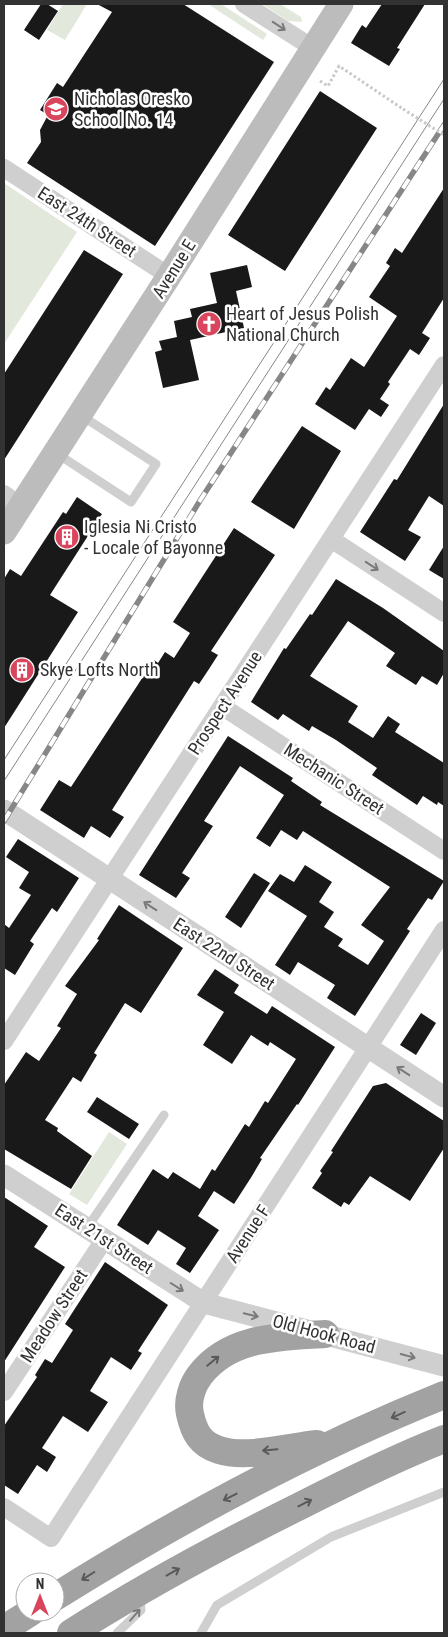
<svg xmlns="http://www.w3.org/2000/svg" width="448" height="1637" font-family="'Roboto Condensed',sans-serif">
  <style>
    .green { fill: #e3e8dc }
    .building { fill: #191919 }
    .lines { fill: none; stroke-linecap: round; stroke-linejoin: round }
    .path { stroke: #c9c9c9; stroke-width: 3; stroke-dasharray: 2.5 2.5; stroke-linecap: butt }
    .service { stroke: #cfcfcf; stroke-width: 9 }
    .minor { stroke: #cfcfcf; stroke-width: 18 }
    .tertiary { stroke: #cfcfcf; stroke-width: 21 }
    .secondary { stroke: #bcbcbc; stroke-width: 25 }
    .trunk { stroke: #a2a2a2; stroke-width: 28 }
    .tram { stroke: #878787; stroke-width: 1 }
    .rail-casing { stroke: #878787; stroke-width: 5.5 }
    .rail { stroke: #fff; stroke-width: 4; stroke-dasharray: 11; stroke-linecap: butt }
    .path-bridge { stroke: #c9c9c9; stroke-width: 3; stroke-dasharray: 2.5 2.5; stroke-linecap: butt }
    .oneway { stroke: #797979 }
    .oneway2 { stroke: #595959 }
    .labels { text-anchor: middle; stroke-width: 5; stroke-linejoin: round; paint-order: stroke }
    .poi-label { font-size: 18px; fill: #323232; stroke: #fff; text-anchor: start }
    .street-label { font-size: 18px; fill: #323232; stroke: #fff }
  </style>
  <rect width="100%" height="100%" fill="#fff"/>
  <path class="green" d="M63,4H87L65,40L47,30Z
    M208,4H221L267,34L263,40Z
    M262,4H280L301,17L302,22L288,21Z
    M4,183L77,232L4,344Z
    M109,1132L127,1144L87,1205L69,1194Z"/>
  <path class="building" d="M41,4H47L58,11L39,40L24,30Z
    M97,4H183L274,62L155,246L27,163L41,142L40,130L48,115L40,110L57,83L63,87L112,12Z
    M382,4H425L397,48L400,49L389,66L351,43L362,25L366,28Z
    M320,91L377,128L285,271L228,235Z
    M444,188V298L422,333L430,338L419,355L410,349L388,382L390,384L380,399L389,405L381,417L369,409L355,430L315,404L326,387L330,390L351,358L364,367L397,316L369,297L390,266L386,263L395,248L402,253Z
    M84,250L123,274L4,460V374Z
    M247,265L252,287L236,291L244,328L190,340L199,380L163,388L155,352L162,350L159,341L177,337L174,321L192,317L190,309L217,303L210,273Z
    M444,404V506L429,496L408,530L421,537L405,561L360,532L394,479L397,480Z
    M302,426L341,451L294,529L251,502Z
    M77,497L102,514L50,595L78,612L4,728V579L10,569L21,576L63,512L66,514Z
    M234,528L275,555L211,651L218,655L209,669L199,684L194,681L112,810L124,817L110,838L91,826L84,838L40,810L59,780L71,787L154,660L158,663L165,652L174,658L190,633L173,622Z
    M444,546V579L429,570Z
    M336,579L383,608L444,651V673L437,685L422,676L416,685L386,666L395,653L348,621L310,676L358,706L348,722L373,738L388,716L400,724L395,732L444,763V806L438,802L437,805L423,796L417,805L372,775L377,768L336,740L312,726L309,731L283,714L278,720L251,702L284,648L286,649L310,614L312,615Z
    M228,736L293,778L291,781L322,802L320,805L444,881L432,900L428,898L407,929L410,931L355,1016L327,998L335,985L298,962L290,975L275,965L307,916L268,891L280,874L294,882L305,865L332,882L319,902L334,912L324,927L343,939L338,946L368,965L384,941L361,925L390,887L303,831L297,840L281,830L270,847L256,838L284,795L240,766L204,821L213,826L182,873L190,878L176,898L139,875Z
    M18,839L79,878L57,912L52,908L30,941L34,944L15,975L4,968V924L9,928L31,895L19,888L29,872L6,857Z
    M254,873L270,883L241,928L225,917Z
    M119,905L183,948L141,1013L125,1003L94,1053L97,1055L81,1082L73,1077L45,1120L58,1128L57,1131L92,1156L71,1189L4,1149V1085L26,1052L39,1061L61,1028L57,1026L77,994L65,986L99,940L97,939Z
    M215,969L239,985L234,993L267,1014L272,1006L335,1047L298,1105L297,1104L260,1158L262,1159L252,1176L234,1204L214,1191L198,1216L219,1230L190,1273L176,1264L186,1248L158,1230L148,1245L117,1225L153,1169L168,1179L173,1172L200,1189L212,1169L215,1171L245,1124L249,1127L265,1101L268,1103L296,1059L270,1042L268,1046L251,1035L232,1064L203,1045L224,1012L197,995Z
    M421,1013L436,1023L416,1055L400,1045Z
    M386,1083L444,1121V1148L410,1201L370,1176L349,1205L344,1202L341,1207L312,1188L322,1173L320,1171L333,1152L331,1151L373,1086Z
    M97,1097L139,1124L129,1139L87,1112Z
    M4,1197L48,1226L34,1247L65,1267L4,1362Z
    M105,1262L168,1305L138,1351L142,1353L131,1370L111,1357L90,1391L108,1402L88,1432L63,1416L42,1448L56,1457L47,1472L37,1465L18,1494L4,1485V1426L37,1377L35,1375L45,1359L52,1363L73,1330L65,1324Z"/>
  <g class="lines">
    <path class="path" d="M320,81L328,86L339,66L403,109"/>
    <path class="service" d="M56,453L131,502L156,464L82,416
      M87,1228L164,1115
      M117,1633L141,1610L140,1596
      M201,1633L217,1605L331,1537L444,1492"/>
    <path class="minor" d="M244,4L313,48
      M4,168L169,276
      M4,494L20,506
      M331,539L444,613
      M223,707L444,851
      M4,1041L444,365
      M4,1392L104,1240
      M4,1507L51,1538L444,930"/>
    <path class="tertiary" d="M4,810L444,1097
      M4,1175L204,1303L444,1366"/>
    <path class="secondary" d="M4,532L169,276L341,4"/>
    <path class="trunk" d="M317,1444C289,1447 246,1459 219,1450C200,1444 194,1432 190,1414C187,1401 192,1385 200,1375C230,1336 280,1337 325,1334
      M55,1597C178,1520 309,1449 444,1395
      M4,1629L31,1612
      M71,1633C145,1586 221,1545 300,1506C347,1482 395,1458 444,1439"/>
    <path class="tram" d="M4,760L444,79
      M4,781L444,99"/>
    <defs>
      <path id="rail" d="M4,821L201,499L444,125"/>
    </defs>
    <use href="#rail" class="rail-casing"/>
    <use href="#rail" class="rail"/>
    <path class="path-bridge" d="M403,109L444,135"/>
  </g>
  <defs><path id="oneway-shaft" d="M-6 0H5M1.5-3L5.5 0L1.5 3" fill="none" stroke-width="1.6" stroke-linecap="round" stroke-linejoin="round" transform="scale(1.25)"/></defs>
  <g class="oneway">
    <use href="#oneway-shaft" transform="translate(279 26) rotate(33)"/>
    <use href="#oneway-shaft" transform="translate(372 566) rotate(33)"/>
    <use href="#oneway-shaft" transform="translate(150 906) rotate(-147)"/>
    <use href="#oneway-shaft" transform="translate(403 1071) rotate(-147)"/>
    <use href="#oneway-shaft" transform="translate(177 1287) rotate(32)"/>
    <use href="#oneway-shaft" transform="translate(251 1315) rotate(14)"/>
    <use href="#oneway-shaft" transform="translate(408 1356) rotate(15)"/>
    <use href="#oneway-shaft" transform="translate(135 1615) rotate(-49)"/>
  </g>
  <g class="oneway2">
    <use href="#oneway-shaft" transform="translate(213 1361) rotate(-39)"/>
    <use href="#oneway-shaft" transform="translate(398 1415) rotate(156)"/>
    <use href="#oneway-shaft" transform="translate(270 1450) rotate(175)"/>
    <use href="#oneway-shaft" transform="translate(230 1497) rotate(153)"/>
    <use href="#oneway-shaft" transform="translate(305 1503) rotate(-27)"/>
    <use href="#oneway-shaft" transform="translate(173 1572) rotate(-29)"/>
    <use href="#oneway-shaft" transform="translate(88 1576) rotate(148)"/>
  </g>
  <defs>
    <symbol id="school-disc" viewBox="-11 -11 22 22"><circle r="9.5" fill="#d8455c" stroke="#fff"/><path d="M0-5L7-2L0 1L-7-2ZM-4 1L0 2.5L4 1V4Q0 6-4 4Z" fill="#fff"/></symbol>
    <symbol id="church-disc" viewBox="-11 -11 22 22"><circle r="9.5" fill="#d8455c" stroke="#fff"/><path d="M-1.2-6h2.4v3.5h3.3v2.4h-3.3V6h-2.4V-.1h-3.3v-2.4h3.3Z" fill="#fff"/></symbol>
    <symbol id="building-disc" viewBox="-11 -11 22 22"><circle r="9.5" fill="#d8455c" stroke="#fff"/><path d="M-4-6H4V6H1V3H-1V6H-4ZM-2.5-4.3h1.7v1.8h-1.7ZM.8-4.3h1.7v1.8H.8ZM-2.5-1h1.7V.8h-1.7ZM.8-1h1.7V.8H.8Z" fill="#fff"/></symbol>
  </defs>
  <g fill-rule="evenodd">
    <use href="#school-disc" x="42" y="95" width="28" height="28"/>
    <use href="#church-disc" x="195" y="310" width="28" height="28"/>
    <use href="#building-disc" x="53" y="523" width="28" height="28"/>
    <use href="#building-disc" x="8" y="656" width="28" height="28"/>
  </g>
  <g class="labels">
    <g class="poi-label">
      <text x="74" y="105">Nicholas Oresko<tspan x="74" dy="21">School No. 14</tspan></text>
      <text x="226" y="320">Heart of Jesus Polish<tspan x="226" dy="21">National Church</tspan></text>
      <text x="84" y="533">Iglesia Ni Cristo<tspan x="84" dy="21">- Locale of Bayonne</tspan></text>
      <text x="40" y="676">Skye Lofts North</text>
    </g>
    <g class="street-label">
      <text transform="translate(87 222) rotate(33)" y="6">East 24th Street</text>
      <text transform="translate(174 269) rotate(-58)" y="6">Avenue E</text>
      <text transform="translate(225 703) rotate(-57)" y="6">Prospect Avenue</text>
      <text transform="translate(334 779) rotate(33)" y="6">Mechanic Street</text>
      <text transform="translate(224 954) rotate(33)" y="6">East 22nd Street</text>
      <text transform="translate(248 1234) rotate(-57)" y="6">Avenue F</text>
      <text transform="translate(104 1239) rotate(33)" y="6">East 21st Street</text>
      <text transform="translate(54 1316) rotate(-57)" y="6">Meadow Street</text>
      <text transform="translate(324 1334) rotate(15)" y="6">Old Hook Road</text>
    </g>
  </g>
  <rect width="448" height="1637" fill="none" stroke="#323232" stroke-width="10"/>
  <g transform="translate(40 1597)"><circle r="24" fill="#ffffff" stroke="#adadad"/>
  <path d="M0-4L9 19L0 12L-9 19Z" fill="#d8455c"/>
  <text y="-8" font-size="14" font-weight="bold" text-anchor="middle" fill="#323232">N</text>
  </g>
</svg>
